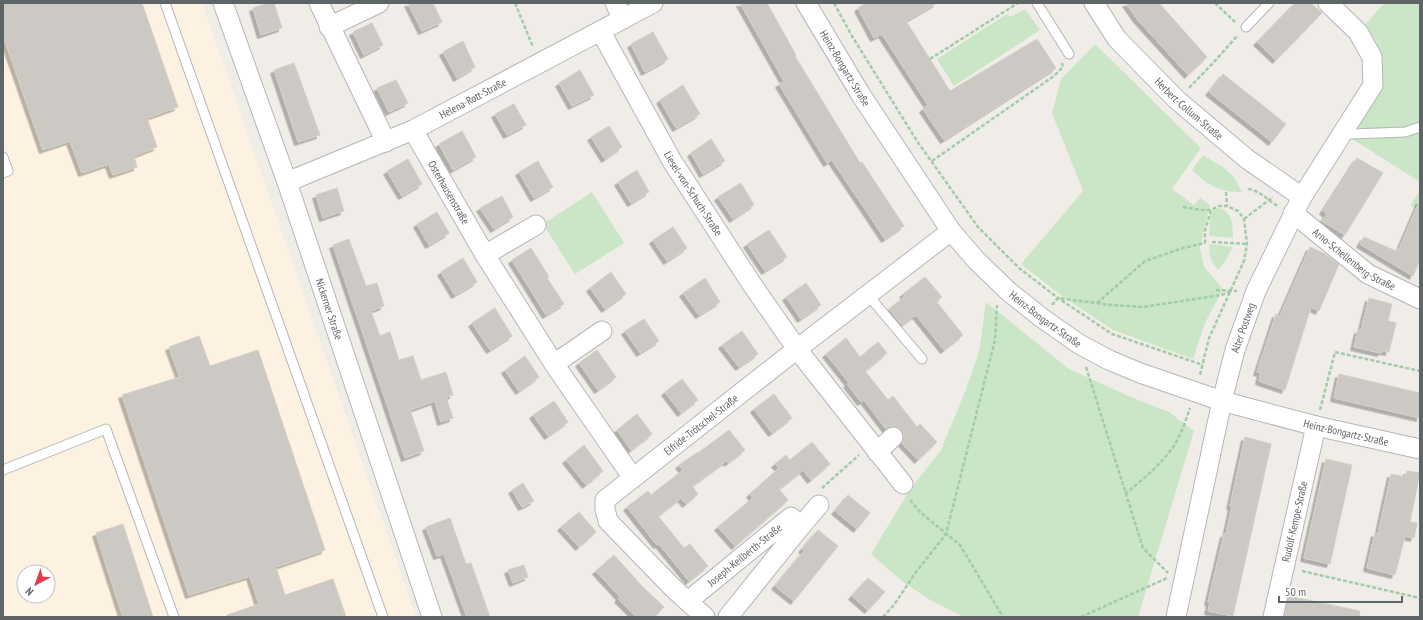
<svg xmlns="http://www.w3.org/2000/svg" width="1423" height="620" font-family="'PT Sans Narrow',sans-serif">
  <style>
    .commercial { fill: #fdf2e1; fill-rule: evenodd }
    .green { fill: #cbe6c6 }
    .building { fill: #ccc8c4; stroke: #d5cec6; filter: url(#shadow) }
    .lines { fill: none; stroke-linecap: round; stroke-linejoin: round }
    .service-casing { stroke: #b3b6b9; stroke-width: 11 }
    .minor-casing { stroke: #b3b6b9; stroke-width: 21 }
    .path { stroke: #a2cca8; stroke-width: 2.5; stroke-dasharray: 4 2; stroke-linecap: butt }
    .service { stroke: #fff; stroke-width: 9 }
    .minor { stroke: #fff; stroke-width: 19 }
    .labels { text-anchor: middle; stroke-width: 3; stroke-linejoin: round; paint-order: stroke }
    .street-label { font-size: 11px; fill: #5f6467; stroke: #fff }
  </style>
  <defs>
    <filter id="shadow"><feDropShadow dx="-3.5" dy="3.5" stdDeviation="0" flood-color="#0004"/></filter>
  </defs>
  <rect width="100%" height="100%" fill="#f0ede8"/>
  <path class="commercial" d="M3,3H202L416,617H3ZM24,572H48V596H24Z"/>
  <path class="green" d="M1384,3H1420V182L1349,137L1381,86L1383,69L1381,54L1374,37L1364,26Z
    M1025,9L1040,30L954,86L937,59L1007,14L1010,17Z
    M1095,44L1201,148L1172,189L1194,205L1200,198L1210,205L1200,247L1204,267L1223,289L1205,323L1193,359L1113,330L1062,296L1021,264L1083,191L1052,113L1061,79Z
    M1203,155L1223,167L1234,177L1242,192C1220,193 1207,185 1192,170Z
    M1420,190V210L1410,206Z
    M592,192L624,243L575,274L543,224Z
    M1221,208C1233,215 1233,225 1233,238L1209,236L1210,215L1215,209Z
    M1209,244L1233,247L1224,263L1218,270C1210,260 1209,256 1209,244Z
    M986,302L1069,369L1131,397L1169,412L1194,431L1138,617H964L930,600L903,582L871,554L909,491L941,450L965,392L979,352Z"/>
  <path class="building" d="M3,3H142L178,107L147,118L157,147L134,156L137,167L113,175L109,164L82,173L70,141L43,150L3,35Z
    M268,3H274L282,28L261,35L253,8Z
    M408,3H433L442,22L422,31Z
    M740,3H767L796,55L795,56L860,163L862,162L904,226L885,239L832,160L827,163L779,84L784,81Z
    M866,3H937L906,21L950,91L1037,39L1056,68L944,140L923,109L928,105L882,34L874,38L858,8Z
    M1126,3H1159L1207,57L1188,75L1137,19Z
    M1295,3H1311L1322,13L1276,60L1257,42Z
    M372,23L383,45L364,55L353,32Z
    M653,32L668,59L645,72L631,44Z
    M463,41L475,67L457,78L443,52Z
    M294,63L320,135L298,142L274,70Z
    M580,70L594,95L572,106L559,83Z
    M1223,74L1286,124L1272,142L1209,92Z
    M396,80L408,103L389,112L377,88Z
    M683,85L700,114L676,128L660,100Z
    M514,104L526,125L507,135L495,114Z
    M609,126L622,147L605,159L591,137Z
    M462,131L476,157L453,170L439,144Z
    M711,139L725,161L703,174L691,153Z
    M1357,158L1383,173L1345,235L1322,221L1327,214L1323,211Z
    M408,159L422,184L402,196L387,171Z
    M538,161L553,187L534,198L519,172Z
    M637,170L649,192L631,203L618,182Z
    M741,183L754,205L733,219L718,197Z
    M337,188L344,211L323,218L316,195Z
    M502,196L513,217L494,229L480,208Z
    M1420,200V260L1413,276L1360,244L1364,237L1396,251L1397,248L1399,249Z
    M437,212L449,233L429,245L417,224Z
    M673,227L687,248L667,261L653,240Z
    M769,230L787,257L765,271L747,244Z
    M349,239L366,286L377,283L384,306L371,311L380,336L390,332L399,360L413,356L421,380L446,372L453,395L446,397L453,418L441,422L435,401L410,410L424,451L405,458L333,245Z
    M1310,247L1325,254L1339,264L1319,311L1311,307L1285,390L1259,381L1261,373L1257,372L1276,314L1280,316Z
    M531,248L549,277L547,278L564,304L546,315L512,260Z
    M463,258L477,282L455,295L441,272Z
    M611,272L626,294L605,309L590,288Z
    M925,277L942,297L936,301L963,335L944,350L916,315L902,325L889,309L905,296L903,294Z
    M705,278L720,302L699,315L683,293Z
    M806,283L821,305L801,319L786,297Z
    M1369,298L1392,304L1388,321L1396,323L1389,352L1381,351V353L1354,347L1358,330H1361Z
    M495,308L512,336L490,350L472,323Z
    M644,319L659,341L640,353L625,331Z
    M742,331L758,354L739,367L722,345Z
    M199,336L210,366L258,350L325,550L276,567L285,595L333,579L346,617H227V615L259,604L250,576L189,595L122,395L180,377L169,347Z
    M846,338L860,357L878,342L887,353L865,371L888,400L893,396L917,427L920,424L937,442L918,460L902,443L904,435L901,430L896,426H891L886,429L864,400L861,402L847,384L849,383L826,354Z
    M597,350L616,377L598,390L579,363Z
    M525,356L539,377L519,391L505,370Z
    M1339,374L1420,393V418L1334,398Z
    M682,379L698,400L681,413L665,392Z
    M774,394L792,418L772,433L754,409Z
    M554,401L568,422L548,436L533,415Z
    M637,414L652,434L631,450L617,430Z
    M729,430L745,450L728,463L726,461L692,486L698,494L686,504L681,498L658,516L684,548L690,544L708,566L689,581L659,544L657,545L627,507L648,491L651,495L683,470L679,465L698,452V453Z
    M1245,437L1271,444L1233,616L1208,611L1210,603L1208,602L1224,534H1226L1232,506H1230Z
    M812,442L830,464L811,480L803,470L779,489L788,500L735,546L718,527L753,498L750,494L779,468L775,464L786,455L790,460Z
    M584,445L603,471L586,485L566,460Z
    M1326,459L1352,465L1330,564L1304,558Z
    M1407,471L1420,473L1410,522L1417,523L1414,538L1405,536L1395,575L1367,568L1375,533L1378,534L1391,474L1406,477Z
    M523,483L534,501L522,507L512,490Z
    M848,495L870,513L857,529L835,511Z
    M579,512L596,532L579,547L561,527Z
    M450,518L466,564L471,563L490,617H467L444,554L437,556L426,527Z
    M123,524L153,617H123L96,533Z
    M818,530L838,546L794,601L775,586L804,551L802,549Z
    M614,555L641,585L664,607L654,617H636L618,599L620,597L596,571Z
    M524,565L528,577L513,583L508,570Z
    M868,578L885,592L868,610L852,596Z
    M1289,596L1360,611L1359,617H1284Z"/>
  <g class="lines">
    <defs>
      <path id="service" d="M165,3L383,617
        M1037,3L1069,54
        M1246,27L1269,3
        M1343,136L1351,134L1405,132L1420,127
        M3,157L8,171L3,173
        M868,295L922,359
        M3,470L106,429L174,617"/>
      <g id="minor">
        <path id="s1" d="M223,3L287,182L432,617"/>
        <path d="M319,3L386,142"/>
        <path d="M615,3L623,19"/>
        <path id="s2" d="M806,3L861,95L951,231L976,260L1008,291L1042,318L1079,344L1109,360L1140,373L1222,401L1316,426L1420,449"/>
        <path id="s3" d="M1094,3L1117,39L1177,100L1247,159L1302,197"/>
        <path d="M329,27L379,3"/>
        <path id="s4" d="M601,32L672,161L753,286L797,349L903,484"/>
        <path id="s5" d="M413,130L485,255L554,364L633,478"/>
        <path id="s6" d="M287,182L413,130L653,3"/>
        <path id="s7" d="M1293,213L1368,274L1420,299"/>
        <path d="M485,255L536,225"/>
        <path d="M554,364L602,331"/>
        <path d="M877,452L893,437"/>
        <path d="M801,526L819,505"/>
        <path id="s8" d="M688,601L791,517L801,526L728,617"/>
        <path id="s9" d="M705,617L673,588L608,521L605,509V500L797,349L951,231"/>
        <path id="s10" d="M1176,617L1222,401L1235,350L1256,291L1302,197L1373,85L1372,57L1358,32L1328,3"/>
        <path id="s11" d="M1273,617L1316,426"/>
      </g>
    </defs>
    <use href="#service" class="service-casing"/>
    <use href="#minor" class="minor-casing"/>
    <path class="path" d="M515,3L533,47
      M834,3L852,36L917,141L978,227L1019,268L1058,298L1112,334L1203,365
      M1215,3L1235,22
      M930,59L1018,3
      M1189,88L1214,62L1238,35
      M932,161L1054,76L1063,67L1062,63
      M1248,189C1261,191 1267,200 1278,206
      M1226,192L1227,206
      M1183,207L1200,210H1211L1219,206H1227L1238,211L1244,219L1247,244L1244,261L1209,338L1200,375
      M1244,219L1273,197
      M1212,242L1247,244
      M1216,290L1237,291
      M1097,303L1145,261L1183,248L1205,243V231L1211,210
      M1052,305L1058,298L1111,305L1143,307L1221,295L1230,292
      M1086,367L1143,548L1168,573
      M1320,410L1335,352L1420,371
      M822,488L859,455
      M1125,494C1141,481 1158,467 1170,451C1180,439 1185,422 1190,408
      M910,500L920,512L960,545L1003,617
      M1302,571L1420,598
      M883,617L894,605L916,572L946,534L995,340L997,305
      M1081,617L1167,578"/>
    <use href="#service" class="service"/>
    <use href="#minor" class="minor"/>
  </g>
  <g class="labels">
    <g class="street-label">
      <text dy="4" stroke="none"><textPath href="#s2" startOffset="76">Heinz-Bongartz-Straße</textPath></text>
      <text dy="4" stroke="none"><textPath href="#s6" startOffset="204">Helena-Rott-Straße</textPath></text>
      <text dy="4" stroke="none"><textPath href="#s3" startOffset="143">Herbert-Collum-Straße</textPath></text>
      <text dy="4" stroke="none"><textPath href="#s5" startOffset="72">Osterhausenstraße</textPath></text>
      <text dy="4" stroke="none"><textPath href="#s4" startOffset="186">Liesel-von-Schuch-Straße</textPath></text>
      <text dy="4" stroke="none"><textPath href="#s7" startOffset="77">Arno-Schellenberg-Straße</textPath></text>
      <text dy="4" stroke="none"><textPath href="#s1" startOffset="324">Nickerner Straße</textPath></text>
      <text dy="4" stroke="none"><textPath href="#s2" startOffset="400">Heinz-Bongartz-Straße</textPath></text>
      <text dy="4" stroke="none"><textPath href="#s10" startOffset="297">Alter Postweg</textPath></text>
      <text dy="4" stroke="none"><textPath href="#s9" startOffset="280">Elfride-Trötschel-Straße</textPath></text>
      <text dy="4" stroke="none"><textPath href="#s2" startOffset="724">Heinz-Bongartz-Straße</textPath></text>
      <text dy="4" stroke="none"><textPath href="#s11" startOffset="98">Rudolf-Kempe-Straße</textPath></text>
      <text dy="4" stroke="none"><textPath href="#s8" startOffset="73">Joseph-Keilberth-Straße</textPath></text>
    </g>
  </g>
  <rect width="1423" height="620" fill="none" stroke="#5f6467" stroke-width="8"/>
  <g transform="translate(36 584) rotate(221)"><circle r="19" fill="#ffffff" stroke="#bfc1c2"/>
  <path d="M0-3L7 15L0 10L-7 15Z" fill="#e13d48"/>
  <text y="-6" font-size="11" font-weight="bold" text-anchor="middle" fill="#5f6467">N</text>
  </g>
  <path d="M1279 596v6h123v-6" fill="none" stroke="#5f6467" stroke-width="2"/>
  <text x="1285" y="596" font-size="12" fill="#5f6467" stroke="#ffffff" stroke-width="3" paint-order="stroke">50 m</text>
</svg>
